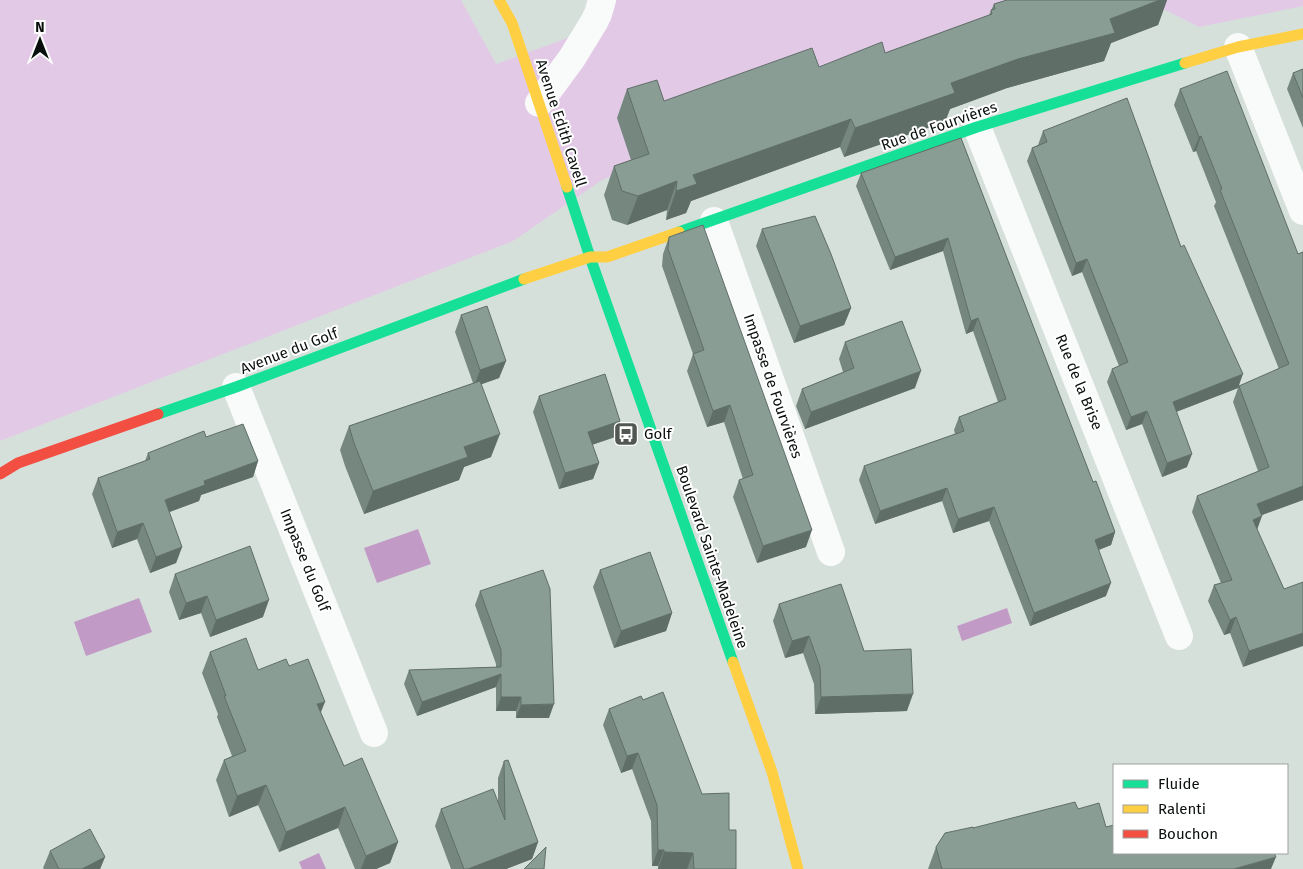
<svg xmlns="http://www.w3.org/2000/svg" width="1303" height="869" font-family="'Fira Sans',sans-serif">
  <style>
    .green { fill: #e2c9e6 }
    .water { fill: #c29ac6 }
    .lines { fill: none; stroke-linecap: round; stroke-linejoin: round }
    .street { stroke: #f9fafa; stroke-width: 28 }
    .fast { stroke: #16e098; stroke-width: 11 }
    .slow { stroke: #ffcf43; stroke-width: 11 }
    .jam { stroke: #f24e42; stroke-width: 11 }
    .wall { fill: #768780 }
    .shaded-wall { fill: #606e68 }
    .building { fill: #899d95; stroke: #606e68 }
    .labels { text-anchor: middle; stroke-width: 4; stroke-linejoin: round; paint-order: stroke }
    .street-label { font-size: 15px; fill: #090f0c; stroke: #fff }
    .poi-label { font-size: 15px; fill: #090f0c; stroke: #fff; text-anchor: start }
  </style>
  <rect width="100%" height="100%" fill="#d6e0db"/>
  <path class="green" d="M0,0H461L496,64L609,23L615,0H1038L602,180L513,241L0,441Z
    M1145,0H1303V6L1199,27Z"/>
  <path class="water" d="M418,529L431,564L377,583L364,548Z
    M139,598L152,632L86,656L74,622Z
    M1007,608L1012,623L962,641L957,626Z
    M319,853L326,869H302L299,862Z"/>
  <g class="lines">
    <path class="street" d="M1238,47L1303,211
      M539,103L572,58L594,22L598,14L602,0
      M977,127L1179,636
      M714,221L831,552
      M236,387L374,733"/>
    <path class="fast" d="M567,187L590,257L733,662
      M679,232L977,127L1185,63
      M158,414L236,387L524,279"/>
    <path class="slow" d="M499,0L512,23L567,187
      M1185,63L1238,47L1303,34
      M524,279L590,257H607L679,232
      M733,662L772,772L798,869"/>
    <path class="jam" d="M0,474L18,463L158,414"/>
  </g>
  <path class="wall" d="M1007,0H1167L1158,25L1111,43L1104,61L1007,88L950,109L945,122L844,157L840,147L691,201L686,213L666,220L667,210L627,225L612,220L604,195L614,166L631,160L617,118L627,89L664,101L819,67L885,53L989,15L994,4Z
    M1303,69V128L1287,89L1293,73Z
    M1180,89L1298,254L1303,252V500L1262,515L1257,530L1284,589L1243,667L1230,633L1224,635L1208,601L1214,585L1221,583L1192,512L1197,496L1258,471L1233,402L1238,388L1176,412L1187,467L1162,477L1142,424L1126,430L1107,382L1112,369L1119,366L1082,272L1072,276L1027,161L1032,148L1038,145L1043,131L1150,161V163L1181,247L1239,386L1279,369L1214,206L1216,202L1196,151L1193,152L1174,105Z
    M961,138L1093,482L1115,532L1111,545L1099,550L1106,596L1030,626L989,521L953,533L942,501L875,524L859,480L864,466L955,434L954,430L959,417L998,402L973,331L966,334L943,251L890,270L856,186L861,173Z
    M762,229L851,308L844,325L794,343L756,246Z
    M669,237L806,547L757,563L733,497L739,480L743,479L724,422L707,427L687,371L693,354L662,266L663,254Z
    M461,315L506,361L499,378L481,384L491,457L464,467L459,480L364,514L345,466L340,450L349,426L473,383L455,332Z
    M845,342L915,388L805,429L796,406L802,389L843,372L839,359Z
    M539,396L620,421L615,437L592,445L599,463L593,479L559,489L533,412Z
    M206,437L258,461L253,477L201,495L199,501L169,512L182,547L176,563L150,573L137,539L112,548L92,494L98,478L145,461L148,453Z
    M600,570L672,613L666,631L614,648L593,587Z
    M175,574L263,617L210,637L201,613L179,620L169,592Z
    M480,591L549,718H516V711H496V687L417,716L404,684L409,670L496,667V664L475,605Z
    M779,604L864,651L907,711L815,714L814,684L803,653L785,658L773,621Z
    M210,652L258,670L289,666L321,713L344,766L398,842L390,863L376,869H355L338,828L279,852L258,805L229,817L216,780L224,760L232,756L217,717L218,714L202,673Z
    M643,700L702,794L729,830L736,869H658V866H652L651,821L632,769L621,773L603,725L609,709Z
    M504,761L538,842L532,859L506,869H451L435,826L441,809L498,801V778Z
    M1078,809L1106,827L1271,869H928L936,847L973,828Z
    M50,851L105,857L100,869H44L43,868Z"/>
  <path class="shaded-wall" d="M1160,0H1167L1158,25L1111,43L1104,61L1007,88L950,109L945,122L844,157L855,128L951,83L1110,19Z
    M851,119L840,147L691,201L686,213L666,220L676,191L693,175Z
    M1201,136L1196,151L1193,152L1199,137Z
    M677,181L667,210L627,225L638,196Z
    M948,238L943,251L890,270L895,257Z
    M1087,259L1082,272L1072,276L1076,263Z
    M851,308L844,325L794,343L800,326Z
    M978,318L973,331L966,334L971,321Z
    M506,361L499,378L474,387L480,370Z
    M921,371L915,388L805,429L811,412Z
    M1243,374L1238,388L1168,415L1173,402Z
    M730,405L724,422L707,427L713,411Z
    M1147,411L1142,424L1126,430L1131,417Z
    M620,421L615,437L582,448L588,432Z
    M500,434L491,457L464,467L459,480L364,514L373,491L464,447Z
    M1192,454L1187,467L1162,477L1167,463Z
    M258,461L253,477L201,495L199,501L159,516L165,500L204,481Z
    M599,463L593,479L559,489L565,473Z
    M1303,486V500L1251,519L1257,504Z
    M947,488L942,501L875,524L880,511Z
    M994,507L989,521L953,533L958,519Z
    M1262,516L1256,532L1253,520Z
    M143,523L137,539L112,548L117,532Z
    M812,530L806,547L757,563L763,546Z
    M1115,532L1111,545L1090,553L1095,540Z
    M182,547L176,563L150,573L156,557Z
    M1111,583L1106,596L1030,626L1034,613Z
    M207,596L201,613L179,620L186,603Z
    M269,600L263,617L210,637L216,620Z
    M672,613L666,631L614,648L621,631Z
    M1236,617L1230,633L1224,635L1230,620Z
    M1303,633V646L1243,667L1249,651Z
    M809,636L803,653L785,658L792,641Z
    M501,674L496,687L417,716L422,702Z
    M913,694L907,711L815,714L821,697Z
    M501,697H521L516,711H496Z
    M325,702L317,722V704Z
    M554,704L549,718H516L521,705Z
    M638,753L632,769L621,773L627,756Z
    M266,785L258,805L229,817L237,796Z
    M345,807L338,828L279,852L286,832Z
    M398,842L390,863L376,869H361L366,856Z
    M538,842L532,859L506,869H468Z
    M658,850H664L658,866H652Z
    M664,852L693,853L687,869H658Z
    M105,857L100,869H82Z
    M1276,857L1271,869H1234Z"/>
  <path class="building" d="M1007,0H1160L1110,19L1115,33L1018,59L951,83L955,93L855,128L851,119L693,175L697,184L676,191L677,181L638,196L622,191L614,166L649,154L627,89L657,80L664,101L812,48L819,67L882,42L885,53L992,14L991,10L995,9L994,4Z
    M1303,69V98L1293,73Z
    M1227,71L1298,254L1303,252V486L1257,504L1262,516L1253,520L1284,589L1303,582V633L1249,651L1236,617L1230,620L1214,585L1232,580L1197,496L1269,467L1239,386L1289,364L1220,190L1222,189L1201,136L1199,137L1180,89Z
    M1127,98L1150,161V162L1181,247L1184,245L1243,374L1173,402L1192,454L1167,463L1147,411L1131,417L1112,369L1128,362L1087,259L1076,263L1032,148L1047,142L1043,131Z
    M961,138L1093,482L1096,481L1115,532L1095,540L1111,583L1034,613L994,507L958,519L947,488L880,511L864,466L964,431L959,417L1006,399L978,318L971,321L948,238L895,257L861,173Z
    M815,216L831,254L851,308L800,326L762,229Z
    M703,225L812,530L763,546L739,480L753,475L730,405L713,411L693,354L704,350L668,249L669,237Z
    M487,306L506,361L480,370L461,315Z
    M902,321L921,371L811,412L802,389L854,368L845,342Z
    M605,374L620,421L588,432L599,463L565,473L539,396Z
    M480,381L500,434L464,447L468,457L373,491L354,443L349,426Z
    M243,424L258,461L204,481L205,485L165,500L182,547L156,557L143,523L117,532L98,478L150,459L148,453L204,431L206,437Z
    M250,546L269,600L216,620L207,596L186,603L175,574Z
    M650,552L672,613L621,631L600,570Z
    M543,570L550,589L554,704L521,705V697H501V674L422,702L409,670L501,667V650L480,591Z
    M841,584L864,651L911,649L913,694L821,697L820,667L809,636L792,641L779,604Z
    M246,638L258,670L286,659L289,666L308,659L325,702L317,704L344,766L362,758L398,842L366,856L345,807L286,832L266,785L237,796L224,760L246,751L224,696H226L210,652Z
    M663,692L702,794L729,793V830H736V869H694L693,853L664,852V850H658L657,805L638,753L627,756L609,709L641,696L643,700Z
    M508,760L538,842L468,869H464L441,809L493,789L505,820L504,761Z
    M1075,802L1078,809L1099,803L1106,827L1114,825V853H1274L1276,857L1234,869H942L936,847L945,833L973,827V828Z
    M90,829L105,857L82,869H59L50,851Z
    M546,847L544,869H524Z"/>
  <defs>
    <symbol id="bus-square" viewBox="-11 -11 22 22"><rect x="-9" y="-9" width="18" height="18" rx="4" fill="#515854" stroke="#fff"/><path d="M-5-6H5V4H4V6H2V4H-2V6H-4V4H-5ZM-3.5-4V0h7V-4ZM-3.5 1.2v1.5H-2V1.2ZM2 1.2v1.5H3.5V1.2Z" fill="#fff"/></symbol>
  </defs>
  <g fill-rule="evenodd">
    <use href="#bus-square" x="612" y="420" width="28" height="28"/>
  </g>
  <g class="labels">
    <g class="street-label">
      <text transform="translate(561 123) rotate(72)" y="5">Avenue Edith Cavell</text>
      <text transform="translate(939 126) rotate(-19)" y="5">Rue de Fourvières</text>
      <text transform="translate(289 351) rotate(-21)" y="5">Avenue du Golf</text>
      <text transform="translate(1079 382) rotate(68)" y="5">Rue de la Brise</text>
      <text transform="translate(773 386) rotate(71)" y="5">Impasse de Fourvières</text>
      <text transform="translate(712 557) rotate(71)" y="5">Boulevard Sainte-Madeleine</text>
      <text transform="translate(305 560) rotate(68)" y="5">Impasse du Golf</text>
    </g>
    <g class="poi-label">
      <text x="644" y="439">Golf</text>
    </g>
  </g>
  <rect x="1113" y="764" width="175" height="90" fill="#ffffff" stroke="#9d9f9e"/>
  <rect x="1123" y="780" width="25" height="8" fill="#16e098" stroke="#9d9f9e"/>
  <text x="1158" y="789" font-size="15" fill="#090f0c">Fluide</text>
  <rect x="1123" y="805" width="25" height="8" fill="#ffcf43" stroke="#9d9f9e"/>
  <text x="1158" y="814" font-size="15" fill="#090f0c">Ralenti</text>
  <rect x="1123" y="830" width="25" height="8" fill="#f24e42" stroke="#9d9f9e"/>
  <text x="1158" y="839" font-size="15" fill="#090f0c">Bouchon</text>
  <g transform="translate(40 40)" stroke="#ffffff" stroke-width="4" paint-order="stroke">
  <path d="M0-4L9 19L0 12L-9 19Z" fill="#090f0c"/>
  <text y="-8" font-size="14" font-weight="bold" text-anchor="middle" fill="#090f0c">N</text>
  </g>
</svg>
